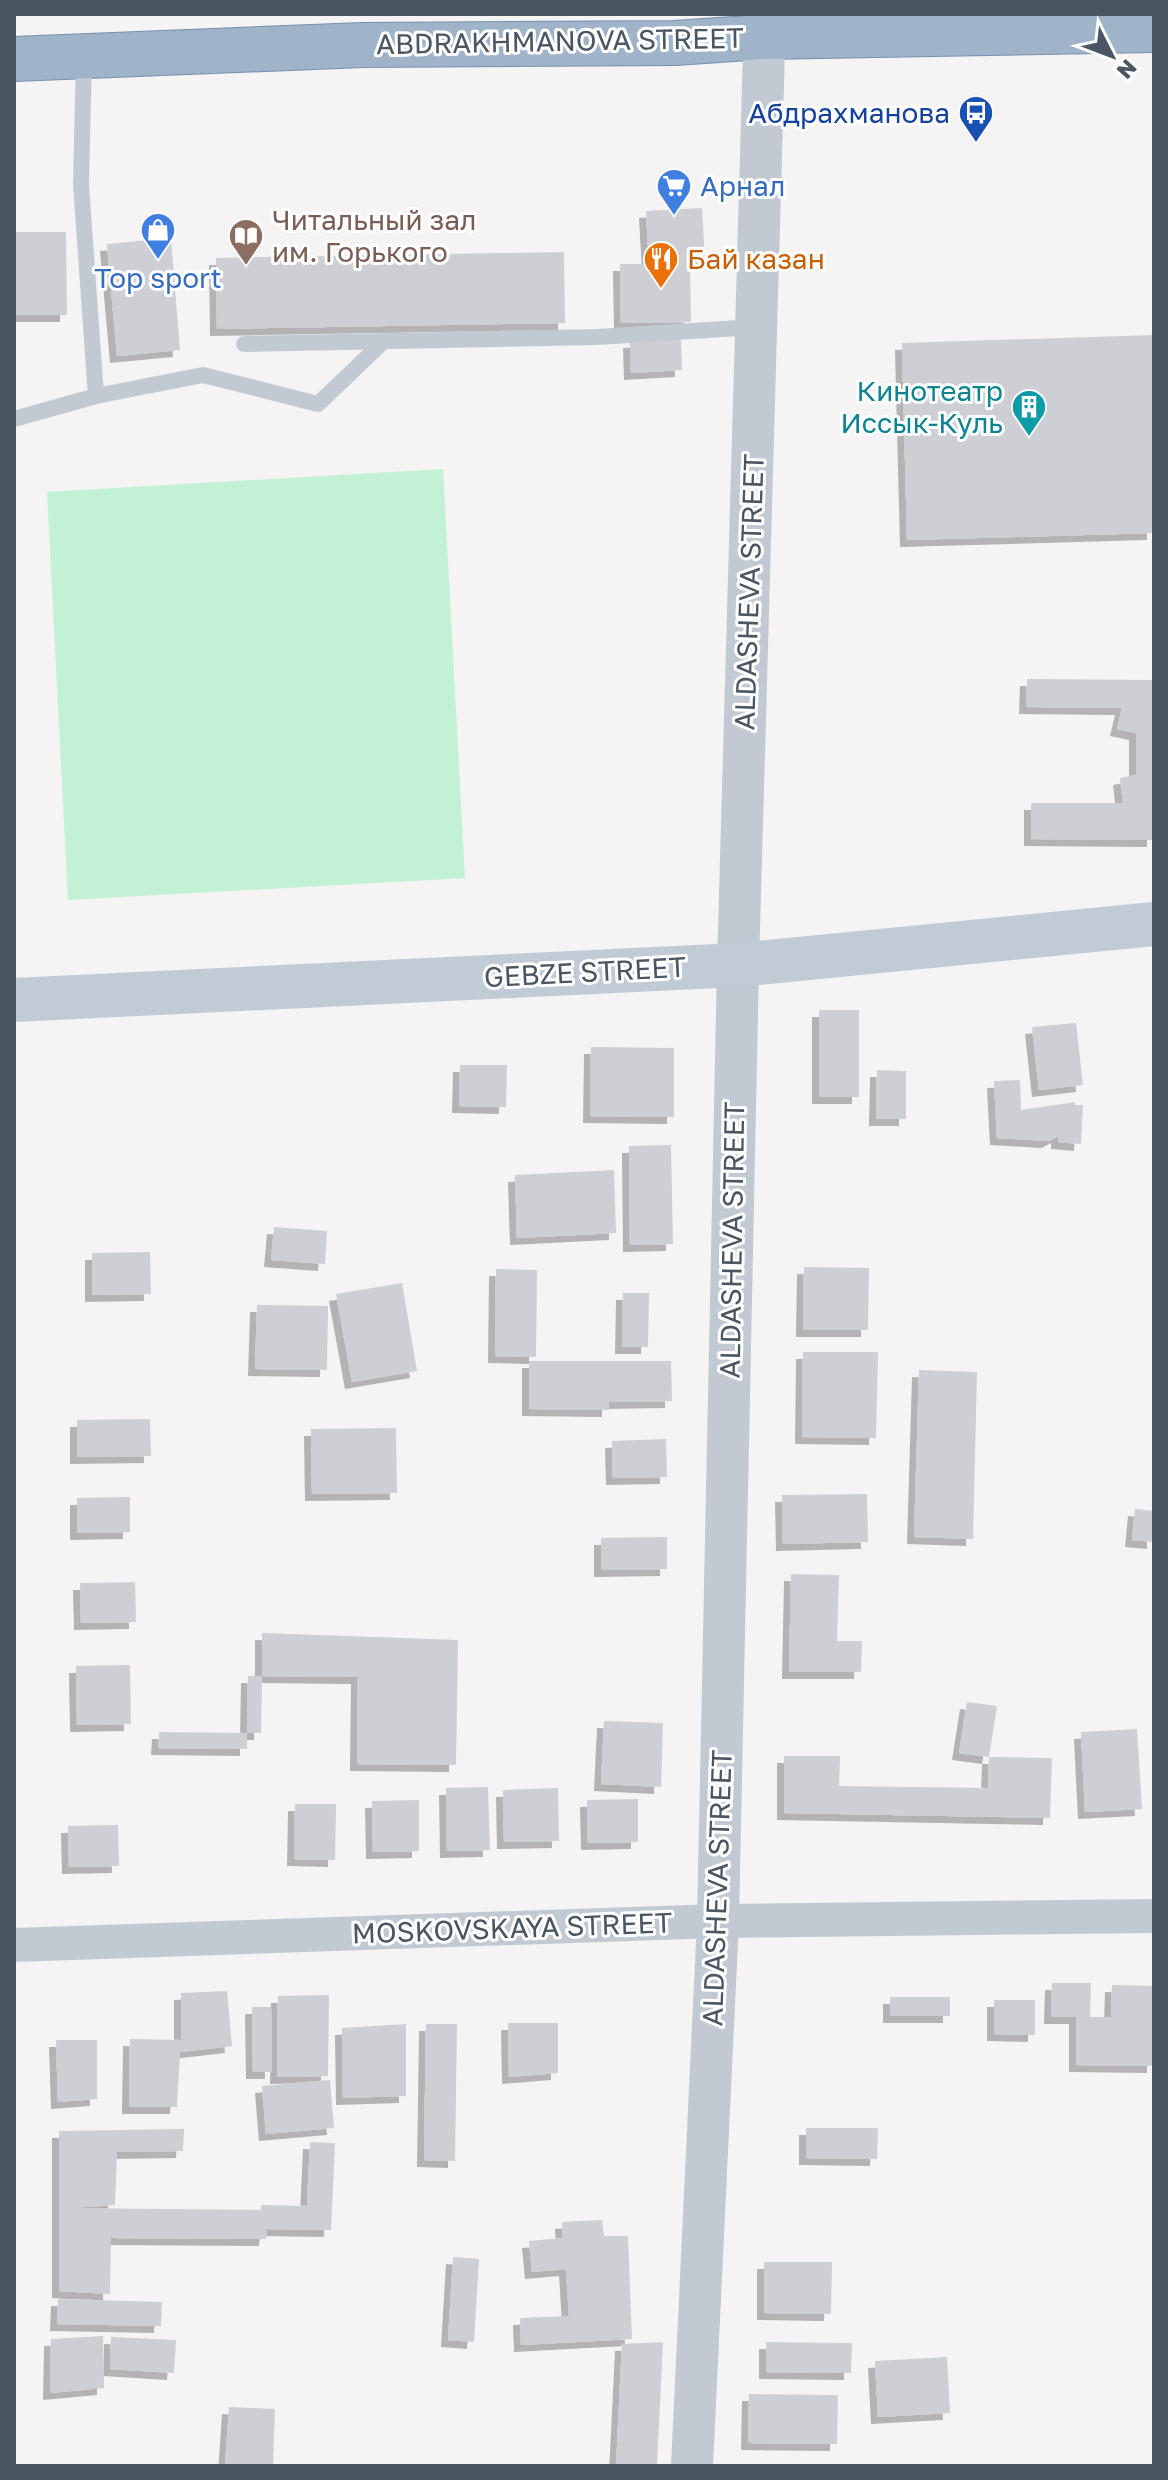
<svg xmlns="http://www.w3.org/2000/svg" width="1168" height="2480" font-family="'Golos Text',sans-serif">
  <style>
    .green { fill: #c3f1d5 }
    .building { fill: #cdcfd5; filter: url(#shadow) }
    .lines { fill: none; stroke-linecap: round; stroke-linejoin: round }
    .trunk-casing { stroke: #7690ad; stroke-width: 46 }
    .service { stroke: #c1cad2; stroke-width: 16 }
    .minor { stroke: #c1cad2; stroke-width: 34 }
    .tertiary { stroke: #c1cad2; stroke-width: 42 }
    .secondary { stroke: #c1cbd6; stroke-width: 44 }
    .trunk { stroke: #9fb4c9; stroke-width: 44 }
    .labels { text-anchor: middle; stroke-width: 6; stroke-linejoin: round; paint-order: stroke }
    .street-label { font-size: 28px; fill: #4a5661; stroke: #fff }
    .transit-label { font-size: 28px; fill: #164399; stroke: #fff; text-anchor: end }
    .shop-label { font-size: 28px; fill: #366cbe; stroke: #fff; text-anchor: start }
    .education-label { font-size: 28px; fill: #785e54; stroke: #fff; text-anchor: start }
    .food-label { font-size: 28px; fill: #c56008; stroke: #fff; text-anchor: start }
    .culture-label { font-size: 28px; fill: #0d838f; stroke: #fff; text-anchor: end }
  </style>
  <defs>
    <filter id="shadow"><feDropShadow dx="-7" dy="7" stdDeviation="0" flood-color="#0004"/></filter>
  </defs>
  <rect width="100%" height="100%" fill="#f5f3f3"/>
  <path class="green" d="M443,469L465,878L68,900L47,492Z"/>
  <path class="building" d="M702,208L705,261H690L691,322L621,323L620,264H649L646,211Z
    M14,232H66L67,315H14Z
    M171,238L180,350L117,356L107,244Z
    M564,252L565,323L217,329L216,258Z
    M1154,335V533L907,540L902,343Z
    M681,339L682,370L631,373L630,341Z
    M1027,679L1154,680V840L1031,839V803H1123L1120,778L1136,775V733L1117,729L1122,708L1026,707Z
    M819,1010H859V1097H819Z
    M1076,1023L1083,1085L1039,1090L1032,1027Z
    M591,1047L674,1048V1117L590,1116Z
    M460,1065H507L506,1107L459,1106Z
    M877,1070L906,1071V1119H876Z
    M1020,1080L1021,1110L1075,1102V1105H1083L1081,1144L1058,1142V1136L1049,1141L997,1138L994,1081Z
    M671,1145L673,1244L630,1245L629,1146Z
    M614,1170L616,1233L517,1238L515,1175Z
    M274,1227L327,1231L325,1264L271,1260Z
    M150,1252L151,1294L92,1295V1253Z
    M804,1267L869,1268L868,1330H803Z
    M496,1269L537,1270L536,1357L495,1356Z
    M402,1283L417,1371L352,1382L336,1294Z
    M623,1293H649L648,1347H622Z
    M257,1305L328,1306L327,1370L255,1369Z
    M803,1352H878L876,1438L802,1437Z
    M529,1361H671L672,1401L609,1402V1410L529,1409Z
    M919,1370L977,1372L973,1539L914,1537Z
    M150,1419L151,1456L77,1457V1420Z
    M396,1428L397,1493L312,1494L311,1429Z
    M666,1439L667,1477L613,1478L612,1441Z
    M867,1494L868,1542L783,1544L782,1495Z
    M130,1497V1532L77,1533V1498Z
    M1135,1509L1154,1511V1542L1132,1540Z
    M667,1537V1569L601,1570V1538Z
    M791,1574L839,1575L837,1641H862L861,1672H789Z
    M135,1582L136,1622L81,1623L80,1583Z
    M262,1633L458,1640L456,1765L357,1764L358,1677L262,1676Z
    M130,1665L131,1724L77,1725L76,1666Z
    M248,1676H262L261,1733H247Z
    M967,1702L997,1706L989,1757L959,1753Z
    M604,1721L663,1723L661,1787L601,1784Z
    M1137,1729L1142,1809L1085,1812L1081,1732Z
    M159,1732L247,1733V1749L158,1748Z
    M784,1756H840L839,1786L988,1788L989,1757L1052,1758L1050,1818L784,1813Z
    M488,1787L490,1850L447,1851L446,1788Z
    M558,1788L559,1841L504,1842L503,1790Z
    M638,1799V1842L588,1843L587,1800Z
    M419,1800V1851L373,1852L372,1801Z
    M295,1804H336L335,1860L294,1859Z
    M118,1825L119,1866L69,1867L68,1826Z
    M1052,1983H1091L1090,2017H1111L1112,1985L1154,1986V2066L1076,2065V2017H1051Z
    M227,1991L232,2046L180,2052L177,2107H129L130,2039L181,2040V1993Z
    M329,1995L328,2076L277,2077L278,1996Z
    M890,1997H950V2016H890Z
    M994,2000H1035V2035L994,2034Z
    M252,2007H271L272,2072H253Z
    M508,2023H558V2073L509,2077Z
    M406,2024V2096L343,2098L342,2028Z
    M426,2024H457L455,2161L424,2160Z
    M56,2040H97V2099L58,2102Z
    M330,2080L334,2128L266,2134L262,2086Z
    M806,2128H878L877,2159L806,2158Z
    M184,2129L183,2151L117,2152L115,2205L68,2208L261,2210V2205L307,2206L310,2142L335,2143L331,2230L267,2229L266,2239L111,2238L110,2294L59,2291V2131Z
    M602,2220L604,2236H628L632,2339L521,2345L520,2318L569,2316L566,2269L532,2272L529,2241L563,2238L562,2222Z
    M453,2257L479,2259L474,2342L448,2340Z
    M764,2262H832L831,2314L764,2313Z
    M58,2299L162,2302L161,2326L57,2324Z
    M103,2336L104,2388L50,2393L51,2339Z
    M111,2337L176,2340L174,2373L110,2369Z
    M663,2342L657,2466H616L622,2344Z
    M766,2342L852,2343L851,2373L766,2372Z
    M947,2357L950,2413L878,2417L875,2361Z
    M749,2394L838,2395L837,2444L748,2443Z
    M229,2407L275,2409L273,2466H225Z"/>
  <g class="lines">
    <defs>
      <path id="trunk" d="M14,59L363,45L675,43L764,37L1154,30"/>
    </defs>
    <use href="#trunk" class="trunk-casing"/>
    <path class="service" d="M84,57L81,185L96,396
      M244,344L597,337L755,327
      M14,419L96,396L203,375L318,404L384,341"/>
    <path class="minor" d="M14,1945L718,1921L1154,1916"/>
    <path class="tertiary" d="M692,2466L718,1921L738,965L765,14"/>
    <path class="secondary" d="M14,1000L738,965L1154,924"/>
    <use href="#trunk" class="trunk"/>
  </g>
  <defs>
    <symbol id="bus-pin" viewBox="-11 -11 22 30"><path d="M0 17L-7.5 6A9.5 9.5 0 1 1 7.5 6Z" fill="#1a4fb4" stroke="#fff"/><path d="M-5-6H5V4H4V6H2V4H-2V6H-4V4H-5ZM-3.5-4V0h7V-4ZM-3.5 1.2v1.5H-2V1.2ZM2 1.2v1.5H3.5V1.2Z" fill="#fff"/></symbol>
    <symbol id="supermarket-pin" viewBox="-11 -11 22 30"><path d="M0 17L-7.5 6A9.5 9.5 0 1 1 7.5 6Z" fill="#3f7fe0" stroke="#fff"/><path d="M-6-5.5h2.5l.6 2H6L4.5 2H-2.5L-4.4-4H-6ZM-1.5 3.2a1.3 1.3 0 1 0 .1 0ZM3 3.2a1.3 1.3 0 1 0 .1 0Z" fill="#fff"/></symbol>
    <symbol id="shop-pin" viewBox="-11 -11 22 30"><path d="M0 17L-7.5 6A9.5 9.5 0 1 1 7.5 6Z" fill="#3f7fe0" stroke="#fff"/><path d="M-5-2.5h2.3a2.7 3.5 0 0 1 5.4 0H5L5.5 6h-11ZM-1.5-2.5h3a1.5 2.3 0 0 0-3 0Z" fill="#fff"/></symbol>
    <symbol id="library-pin" viewBox="-11 -11 22 30"><path d="M0 17L-7.5 6A9.5 9.5 0 1 1 7.5 6Z" fill="#8d6e63" stroke="#fff"/><path d="M-6-4Q-3-5.5-.7-3.5V5Q-3 3-6 4ZM6-4Q3-5.5 .7-3.5V5Q3 3 6 4Z" fill="#fff"/></symbol>
    <symbol id="restaurant-pin" viewBox="-11 -11 22 30"><path d="M0 17L-7.5 6A9.5 9.5 0 1 1 7.5 6Z" fill="#e8710a" stroke="#fff"/><path d="M-5-6h1v4h1v-4h1v4h1v-4h1v5L-1.5 .5V6h-2V.5L-5-1ZM5-6V6H3V1.5H1.5Q1.5-4 5-6Z" fill="#fff"/></symbol>
    <symbol id="building-pin" viewBox="-11 -11 22 30"><path d="M0 17L-7.5 6A9.5 9.5 0 1 1 7.5 6Z" fill="#0f9aa8" stroke="#fff"/><path d="M-4-6H4V6H1V3H-1V6H-4ZM-2.5-4.3h1.7v1.8h-1.7ZM.8-4.3h1.7v1.8H.8ZM-2.5-1h1.7V.8h-1.7ZM.8-1h1.7V.8H.8Z" fill="#fff"/></symbol>
  </defs>
  <g fill-rule="evenodd">
    <use href="#bus-pin" x="956" y="93" width="40" height="54"/>
    <use href="#supermarket-pin" x="654" y="166" width="40" height="54"/>
    <use href="#shop-pin" x="138" y="210" width="40" height="54"/>
    <use href="#library-pin" x="226" y="216" width="40" height="54"/>
    <use href="#restaurant-pin" x="641" y="239" width="40" height="54"/>
    <use href="#building-pin" x="1009" y="387" width="40" height="54"/>
  </g>
  <g class="labels">
    <g class="street-label">
      <text transform="translate(560 41) rotate(-1)" y="10">ABDRAKHMANOVA STREET</text>
      <text transform="translate(749 592) rotate(-88)" y="10">ALDASHEVA STREET</text>
      <text transform="translate(585 972) rotate(-3)" y="10">GEBZE STREET</text>
      <text transform="translate(732 1240) rotate(-89)" y="10">ALDASHEVA STREET</text>
      <text transform="translate(717 1888) rotate(-88)" y="10">ALDASHEVA STREET</text>
      <text transform="translate(512 1928) rotate(-2)" y="10">MOSKOVSKAYA STREET</text>
    </g>
    <g class="transit-label">
      <text x="950" y="123">Абдрахманова</text>
    </g>
    <g class="shop-label">
      <text x="700" y="196">Арнал</text>
      <text x="158" y="288" text-anchor="middle">Top sport</text>
    </g>
    <g class="education-label">
      <text x="272" y="230">Читальный зал<tspan x="272" dy="32">им. Горького</tspan></text>
    </g>
    <g class="food-label">
      <text x="687" y="269">Бай казан</text>
    </g>
    <g class="culture-label">
      <text x="1003" y="401">Кинотеатр<tspan x="1003" dy="32">Иссык-Куль</tspan></text>
    </g>
  </g>
  <rect width="1168" height="2480" fill="none" stroke="#4a5661" stroke-width="32"/>
  <g transform="translate(1112 56) rotate(132)" stroke="#ffffff" stroke-width="6" paint-order="stroke">
  <path d="M0-6L14 30L0 20L-14 30Z" fill="#4a5661"/>
  <text y="-12" font-size="22" font-weight="bold" text-anchor="middle" fill="#4a5661">N</text>
  </g>
</svg>
